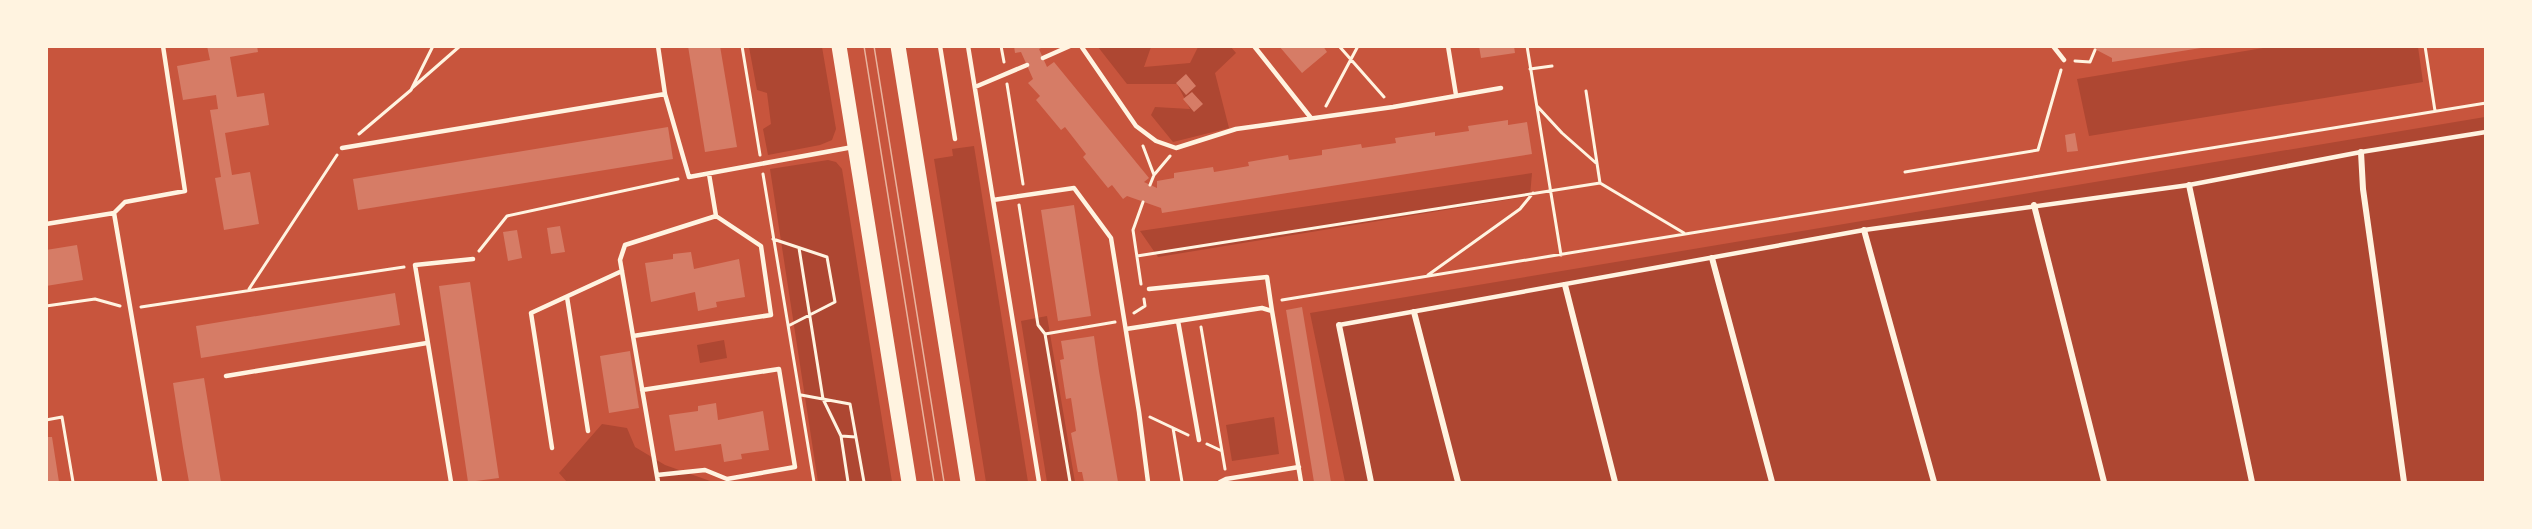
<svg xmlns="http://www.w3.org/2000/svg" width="2532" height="529" font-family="'Alegreya Sans',sans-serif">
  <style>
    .green { fill: #ae4732 }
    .building { fill: #d67c66 }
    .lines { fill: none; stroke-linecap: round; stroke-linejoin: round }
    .path { stroke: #fff3e0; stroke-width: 3 }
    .service { stroke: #fff3e0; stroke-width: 4.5 }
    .minor { stroke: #fff3e0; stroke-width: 6 }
    .primary { stroke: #fff3e0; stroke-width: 15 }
    .tram { stroke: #e9b49f; stroke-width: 1.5 }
  </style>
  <rect width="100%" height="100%" fill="#c8553d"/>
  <path class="green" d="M749,47H822L836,129L832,140L820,145L768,155L763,129L771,124L767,93L757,90Z
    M1098,47H1151L1144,67L1190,63L1198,47H1231L1236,53L1215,73L1229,128L1173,142L1151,115L1155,107L1190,109L1177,84H1127Z
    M2418,47L2423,82L2089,136L2077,79L2269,47Z
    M2485,117V482H1345L1310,313Z
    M974,146L1028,482H986L934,159L953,156L952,149Z
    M828,160L836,162L842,169L892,482H818L770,169Z
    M1532,173L1530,196L1158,257L1140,231Z
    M1047,316L1075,482H1047L1021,321Z
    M724,340L727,358L700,363L697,345Z
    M1274,417L1279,454L1232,461L1226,425Z
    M602,424L627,428L635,447L665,465L713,482H567L559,473Z"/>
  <path class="building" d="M207,46H257L258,52L230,57L237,97L264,93L269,125L225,133L232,175L250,172L259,224L224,230L215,178L221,177L210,110L218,109L216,95L183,100L177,66L210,60Z
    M688,46H720L737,147L705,152Z
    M1014,46H1045L1039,49L1047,67L1054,62L1149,178L1144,182L1157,188V181L1174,178V173L1213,167L1214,172L1232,169L1249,166L1248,162L1288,155L1289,160L1322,155V150L1361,144L1362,148L1396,143L1395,138L1435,132V136L1469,131L1468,126L1508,120V125L1527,122L1532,154L1162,213L1161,208L1127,196L1123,199L1112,185L1108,188L1083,157L1086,154L1065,127L1061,130L1036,100L1040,96L1028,83L1033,79L1021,52L1015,53Z
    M1279,46H1323L1327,52L1302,73Z
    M1479,46H1514L1515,53L1481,58Z
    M2089,46H2201V48L2112,62V58Z
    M1186,74L1196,86L1186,95L1176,83Z
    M1192,92L1203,104L1194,112L1183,99Z
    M668,127L673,159L358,210L353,179Z
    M2075,133L2078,151L2067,152L2065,135Z
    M1074,205L1091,316L1058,321L1041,210Z
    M560,226L565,252L551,254L547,228Z
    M517,230L522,258L508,261L503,232Z
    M77,245L83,280L46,286V250Z
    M691,252L694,269L739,259L745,297L716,302L717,307L698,311L695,292L651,302L645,263L673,259V254Z
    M470,282L499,478L468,482L439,286Z
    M395,293L400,325L201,358L196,326Z
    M1302,307L1331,482H1314L1286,310Z
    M1094,336L1099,371L1118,482H1084L1082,472H1078L1071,433L1076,431L1071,398L1066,399L1060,360L1064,359L1061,341Z
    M630,351L639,408L609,413L600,356Z
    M204,378L221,482H189L183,448L173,383Z
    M716,403L718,420L763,411L769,450L741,454L742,459L724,462L721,444L675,451L669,415L698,411V406Z
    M46,437H52L59,482H46Z"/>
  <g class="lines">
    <path class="path" d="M742,46L760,155
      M1001,46L1004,62
      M1339,46L1384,97
      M1527,46L1561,255
      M2425,46L2435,111
      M2075,61L2090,62L2095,50
      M1530,69L1552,66
      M1007,84L1023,184
      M412,88L460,46
      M1326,106L1358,46
      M1537,106L1562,133L1596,163
      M359,134L411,90L433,46
      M1143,146L1154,175L1170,156
      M1905,172L2038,150L2061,70
      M763,174L814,482
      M1600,183L1684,233
      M1150,185L1154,175
      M1019,205L1038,325L1045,334L1070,482
      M773,239L827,257L835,302L790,325
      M799,248L823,399L841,436L848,482
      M479,251L507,216L678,179
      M1137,256L1600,183L1586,91
      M1428,275L1520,209L1533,193
      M1141,284L1133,230L1143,202
      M249,289L337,155
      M1282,300L2486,103
      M46,306L95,299L120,306
      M141,307L404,267
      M1134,313L1145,306L1144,299
      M1201,327L1225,469
      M1045,334L1115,322
      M801,395L850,404L864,482
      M1150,417L1188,435
      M46,420L62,417L73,482
      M1173,428L1182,482
      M841,436L856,437
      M1207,444L1222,451"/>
    <path class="service" d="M658,46L665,94L689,177L853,147
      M940,46L955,139
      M968,46L1039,482
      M1081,46L1136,126L1156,141L1176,148L1236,129L1393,107L1501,88
      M1254,46L1311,118
      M1448,46L1456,95
      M2053,46L2064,60
      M1043,58L1070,46
      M975,87L1027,65
      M342,148L665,94
      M993,200L1074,188L1111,238L1139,412L1148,482
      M114,213L160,482
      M46,224L114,213L125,202L185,191L163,46
      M1149,289L1267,277L1272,311
      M567,297L588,431
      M1178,321L1199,440
      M1339,325L1864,230L2189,185L2361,152L2486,132
      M1126,329L1262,308L1272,311L1301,482
      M633,336L771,315L761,246L716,216
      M226,376L427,343
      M642,390L779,369L795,467L727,479L705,470L657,475
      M552,448L531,313L622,271
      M451,482L415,265L473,259
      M658,482L620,260L625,245L716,216L709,174
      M1220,482L1226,479L1299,467"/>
    <path class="minor" d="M2361,152L2363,189L2404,482
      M2189,185L2252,482
      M2034,205L2104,482
      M1864,230L1934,482
      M1712,258L1772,482
      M1565,285L1615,482
      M1414,312L1458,482
      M1339,325L1371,482"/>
    <path class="primary" d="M839,46L909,482
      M898,46L968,482"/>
    <path class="tram" d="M864,46L934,482
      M874,46L944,482"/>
  </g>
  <rect width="2532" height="529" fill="none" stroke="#fff3e0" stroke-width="96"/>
</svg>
